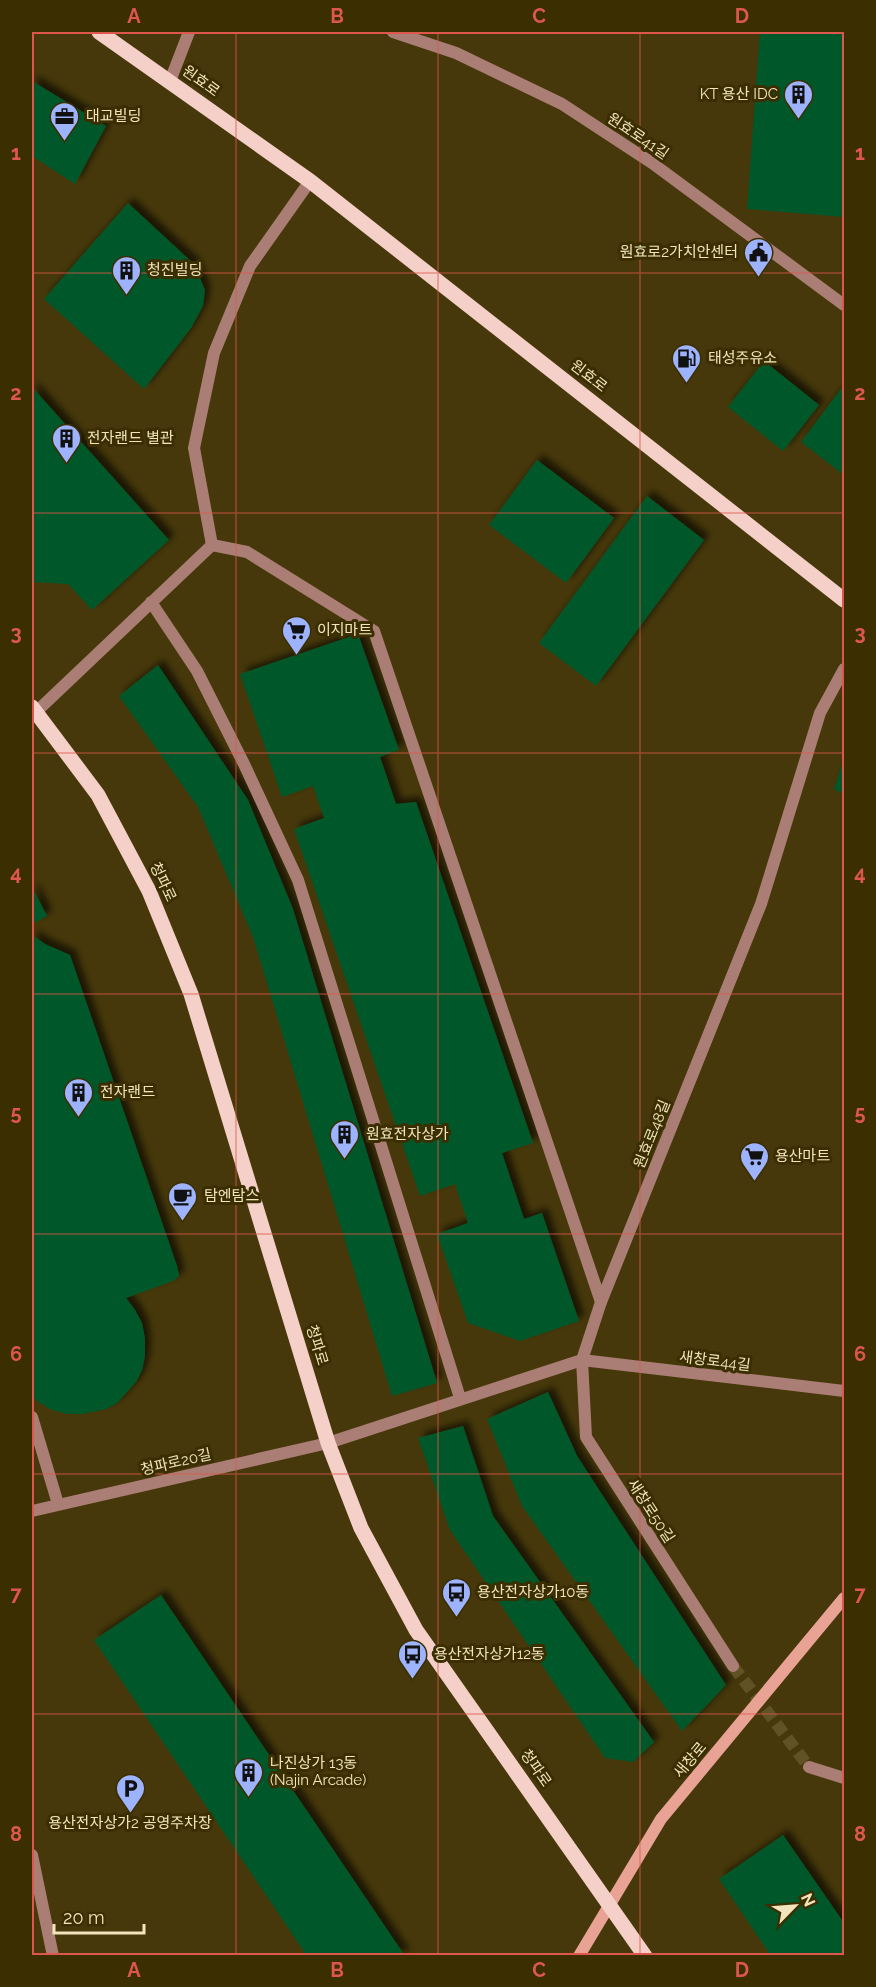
<svg xmlns="http://www.w3.org/2000/svg" width="876" height="1987" font-family="Raleway,'Noto Sans KR',sans-serif">
  <style>
    .building { fill: #04592a; filter: url(#shadow) }
    .lines { fill: none; stroke-linecap: round; stroke-linejoin: round }
    .minor-tunnel { stroke: #605225; stroke-width: 12; stroke-dasharray: 12 6; stroke-linecap: butt }
    .service { stroke: #aa7e75; stroke-width: 12 }
    .minor { stroke: #aa7e75; stroke-width: 12 }
    .secondary { stroke: #e9a395; stroke-width: 12 }
    .primary { stroke: #f5d0c8; stroke-width: 15 }
    .grid { fill: none; stroke: #dd574d; stroke-width: 1.5; stroke-opacity: 0.55 }
    .labels { text-anchor: middle; stroke-width: 6; stroke-linejoin: round; paint-order: stroke }
    .street-label { font-size: 15px; fill: #f2e5bd; stroke: #3b2e00 }
    .poi-label { font-size: 15px; fill: #f2e5bd; stroke: #3b2e00; text-anchor: start }
    .neatline { fill: none; stroke: #dd574d; stroke-width: 2 }
    .grid-label { font-size: 20px; text-anchor: middle; font-weight: bold; fill: #dd574d }
  </style>
  <defs>
    <filter id="shadow"><feDropShadow dx="5.5" dy="-5.5" stdDeviation="3" flood-color="#0009"/></filter>
  </defs>
  <rect width="100%" height="100%" fill="#46380a"/>
  <path class="building" d="M760,32H844V217L747,209Z
    M32,81L106,126L75,184L32,156Z
    M128,203L194,264L205,290L203,306L191,328L144,389L44,299Z
    M764,361L819,405L783,451L728,407Z
    M844,385V475L801,442Z
    M32,387L169,540L92,610L68,584L32,582Z
    M537,460L614,518L566,583L489,525Z
    M647,496L704,540L596,686L539,643Z
    M358,634L399,750L380,757L396,804L416,802L533,1143L502,1153L524,1219L542,1213L579,1321L520,1341L468,1323L437,1234L468,1223L455,1184L420,1196L294,829L324,818L313,786L282,797L240,674Z
    M158,665L248,800L293,909L437,1383L392,1396L253,937L198,807L119,696Z
    M844,758V794L834,789Z
    M32,887L47,916L32,924Z
    M32,935L45,944L70,955L177,1266L179,1276L173,1281L126,1298L135,1310L142,1323L145,1339V1356L142,1370L136,1382L117,1403L106,1409L83,1414H67L52,1410L38,1402L32,1396Z
    M548,1392L577,1456L726,1685L682,1731L522,1506L487,1419Z
    M463,1426L493,1516L654,1742L633,1762L605,1758L450,1530L418,1438Z
    M161,1595L405,1956H307L94,1640Z
    M783,1835L844,1923V1956H771L719,1879Z"/>
  <g class="lines">
    <path class="minor-tunnel" d="M733,1666L809,1767"/>
    <path class="service" d="M212,545L247,552L374,631L601,1302
      M212,545L194,448L214,353L250,266L310,181
      M151,602L197,671L244,764L298,880L460,1398
      M36,712L212,545
      M32,1417L58,1504"/>
    <path class="minor" d="M393,32L456,53L562,104L652,163L844,305
      M170,81L189,32
      M32,1511L328,1443L582,1360L844,1391
      M733,1666L586,1437L582,1360L601,1302L761,904L820,713L844,669
      M809,1767L844,1778
      M32,1855L53,1956"/>
    <path class="secondary" d="M579,1956L661,1819L844,1598"/>
    <path class="primary" d="M99,32L310,181L844,600
      M32,707L98,795L149,891L191,994L328,1443L361,1528L416,1630L645,1956"/>
  </g>
  <path class="grid" d="M236,32V1956M438,32V1956M640,32V1956M32,273H844M32,513H844M32,753H844M32,994H844M32,1234H844M32,1474H844M32,1714H844"/>
  <defs>
    <symbol id="building-pin" viewBox="-11 -11 22 30"><path d="M0 17L-7.5 6A9.5 9.5 0 1 1 7.5 6Z" fill="#9eb3fd" stroke="#3b2e00"/><path d="M-4-6H4V6H1V3H-1V6H-4ZM-2.5-4.3h1.7v1.8h-1.7ZM.8-4.3h1.7v1.8H.8ZM-2.5-1h1.7V.8h-1.7ZM.8-1h1.7V.8H.8Z" fill="#111"/></symbol>
    <symbol id="office-pin" viewBox="-11 -11 22 30"><path d="M0 17L-7.5 6A9.5 9.5 0 1 1 7.5 6Z" fill="#9eb3fd" stroke="#3b2e00"/><path d="M-6-3h4V-5.5h4V-3h4V5H-6ZM-1-4.5V-3h2v-1.5ZM-6 0V1H6V0Z" fill="#111"/></symbol>
    <symbol id="civic-pin" viewBox="-11 -11 22 30"><path d="M0 17L-7.5 6A9.5 9.5 0 1 1 7.5 6Z" fill="#9eb3fd" stroke="#3b2e00"/><path d="M-.6-6.5H3V-4.5H.6V-3L4-1V1h2V6H-6V1h2V-1L-.6-3ZM-1.2 2.5V6h2.4V2.5Z" fill="#111"/></symbol>
    <symbol id="fuel-pin" viewBox="-11 -11 22 30"><path d="M0 17L-7.5 6A9.5 9.5 0 1 1 7.5 6Z" fill="#9eb3fd" stroke="#3b2e00"/><path d="M-5.5-6h7V0h2V4h1.3V-2.5L3-4.5l.8-.8L6-3V5H2.5V1h-1V6h-7ZM-4.2-4.7v3.2H.2V-4.7Z" fill="#111"/></symbol>
    <symbol id="supermarket-pin" viewBox="-11 -11 22 30"><path d="M0 17L-7.5 6A9.5 9.5 0 1 1 7.5 6Z" fill="#9eb3fd" stroke="#3b2e00"/><path d="M-6-5.5h2.5l.6 2H6L4.5 2H-2.5L-4.4-4H-6ZM-1.5 3.2a1.3 1.3 0 1 0 .1 0ZM3 3.2a1.3 1.3 0 1 0 .1 0Z" fill="#111"/></symbol>
    <symbol id="cafe-pin" viewBox="-11 -11 22 30"><path d="M0 17L-7.5 6A9.5 9.5 0 1 1 7.5 6Z" fill="#9eb3fd" stroke="#3b2e00"/><path d="M-5.5-4.5H6V0H3Q3 3.5 0 3.5H-2.5Q-5.5 3.5-5.5 0ZM3-3.2v2h1.7v-2ZM-6 4.5H4V6H-6Z" fill="#111"/></symbol>
    <symbol id="bus-pin" viewBox="-11 -11 22 30"><path d="M0 17L-7.5 6A9.5 9.5 0 1 1 7.5 6Z" fill="#9eb3fd" stroke="#3b2e00"/><path d="M-5-6H5V4H4V6H2V4H-2V6H-4V4H-5ZM-3.5-4V0h7V-4ZM-3.5 1.2v1.5H-2V1.2ZM2 1.2v1.5H3.5V1.2Z" fill="#111"/></symbol>
    <symbol id="parking-pin" viewBox="-11 -11 22 30"><path d="M0 17L-7.5 6A9.5 9.5 0 1 1 7.5 6Z" fill="#9eb3fd" stroke="#3b2e00"/><path d="M-3.5-5.5H1a3.5 3.5 0 0 1 0 7H-1V5.5H-3.5ZM-1-3.4V-.6H.8a1.4 1.4 0 0 0 0-2.8Z" fill="#111"/></symbol>
  </defs>
  <g fill-rule="evenodd">
    <use href="#building-pin" x="782" y="78" width="33" height="45"/>
    <use href="#office-pin" x="48" y="100" width="33" height="45"/>
    <use href="#civic-pin" x="742" y="236" width="33" height="45"/>
    <use href="#building-pin" x="110" y="254" width="33" height="45"/>
    <use href="#fuel-pin" x="670" y="342" width="33" height="45"/>
    <use href="#building-pin" x="50" y="422" width="33" height="45"/>
    <use href="#supermarket-pin" x="280" y="614" width="33" height="45"/>
    <use href="#building-pin" x="62" y="1076" width="33" height="45"/>
    <use href="#building-pin" x="328" y="1118" width="33" height="45"/>
    <use href="#supermarket-pin" x="738" y="1140" width="33" height="45"/>
    <use href="#cafe-pin" x="166" y="1180" width="33" height="45"/>
    <use href="#bus-pin" x="440" y="1576" width="33" height="45"/>
    <use href="#bus-pin" x="396" y="1638" width="33" height="45"/>
    <use href="#building-pin" x="232" y="1756" width="33" height="45"/>
    <use href="#parking-pin" x="114" y="1772" width="33" height="45"/>
  </g>
  <g class="labels">
    <g class="street-label">
      <text transform="translate(201 81) rotate(36)" y="5">원효로</text>
      <text transform="translate(638 136) rotate(34)" y="5">원효로41길</text>
      <text transform="translate(589 376) rotate(38)" y="5">원효로</text>
      <text transform="translate(163 882) rotate(65)" y="5">청파로</text>
      <text transform="translate(652 1134) rotate(-68)" y="5">원효로48길</text>
      <text transform="translate(317 1345) rotate(73)" y="5">청파로</text>
      <text transform="translate(715 1361) rotate(7)" y="5">새창로44길</text>
      <text transform="translate(176 1462) rotate(-13)" y="5">청파로20길</text>
      <text transform="translate(651 1511) rotate(57)" y="5">새창로50길</text>
      <text transform="translate(690 1760) rotate(-50)" y="5">새창로</text>
      <text transform="translate(536 1768) rotate(55)" y="5">청파로</text>
    </g>
    <g class="poi-label">
      <text x="778" y="99" text-anchor="end">KT 용산 IDC</text>
      <text x="86" y="121">대교빌딩</text>
      <text x="738" y="257" text-anchor="end">원효로2가치안센터</text>
      <text x="147" y="275">청진빌딩</text>
      <text x="708" y="363">태성주유소</text>
      <text x="87" y="443">전자랜드 별관</text>
      <text x="317" y="635">이지마트</text>
      <text x="100" y="1097">전자랜드</text>
      <text x="366" y="1139">원효전자상가</text>
      <text x="775" y="1161">용산마트</text>
      <text x="204" y="1201">탐엔탐스</text>
      <text x="477" y="1597">용산전자상가10동</text>
      <text x="434" y="1659">용산전자상가12동</text>
      <text x="270" y="1768">나진상가 13동<tspan x="270" dy="17">(Najin Arcade)</tspan></text>
      <text x="130" y="1828" text-anchor="middle">용산전자상가2 공영주차장</text>
    </g>
  </g>
  <rect width="876" height="1987" fill="none" stroke="#3b2e00" stroke-width="66"/>
  <g transform="translate(795 1906) rotate(65)" stroke="#3b2e00" stroke-width="4.5" paint-order="stroke">
  <path d="M0-4.5L10 22L0 15L-10 22Z" fill="#f2e5bd"/>
  <text y="-9" font-size="16" font-weight="bold" text-anchor="middle" fill="#f2e5bd">N</text>
  </g>
  <path d="M54 1924v9h90v-9" fill="none" stroke="#f2e5bd" stroke-width="3"/>
  <text x="63" y="1924" font-size="18" fill="#f2e5bd" stroke="#3b2e00" stroke-width="4.5" paint-order="stroke">20 m</text>
  <rect x="33" y="33" width="810" height="1921" class="neatline"/>
  <g class="grid-label">
    <text x="134" y="23">A</text>
    <text x="337" y="23">B</text>
    <text x="539" y="23">C</text>
    <text x="742" y="23">D</text>
    <text x="16" y="160">1</text>
    <text x="860" y="160">1</text>
    <text x="16" y="400">2</text>
    <text x="860" y="400">2</text>
    <text x="16" y="640">3</text>
    <text x="860" y="640">3</text>
    <text x="16" y="880">4</text>
    <text x="860" y="880">4</text>
    <text x="16" y="1120">5</text>
    <text x="860" y="1120">5</text>
    <text x="16" y="1361">6</text>
    <text x="860" y="1361">6</text>
    <text x="16" y="1601">7</text>
    <text x="860" y="1601">7</text>
    <text x="16" y="1841">8</text>
    <text x="860" y="1841">8</text>
    <text x="134" y="1977">A</text>
    <text x="337" y="1977">B</text>
    <text x="539" y="1977">C</text>
    <text x="742" y="1977">D</text>
  </g>
</svg>
